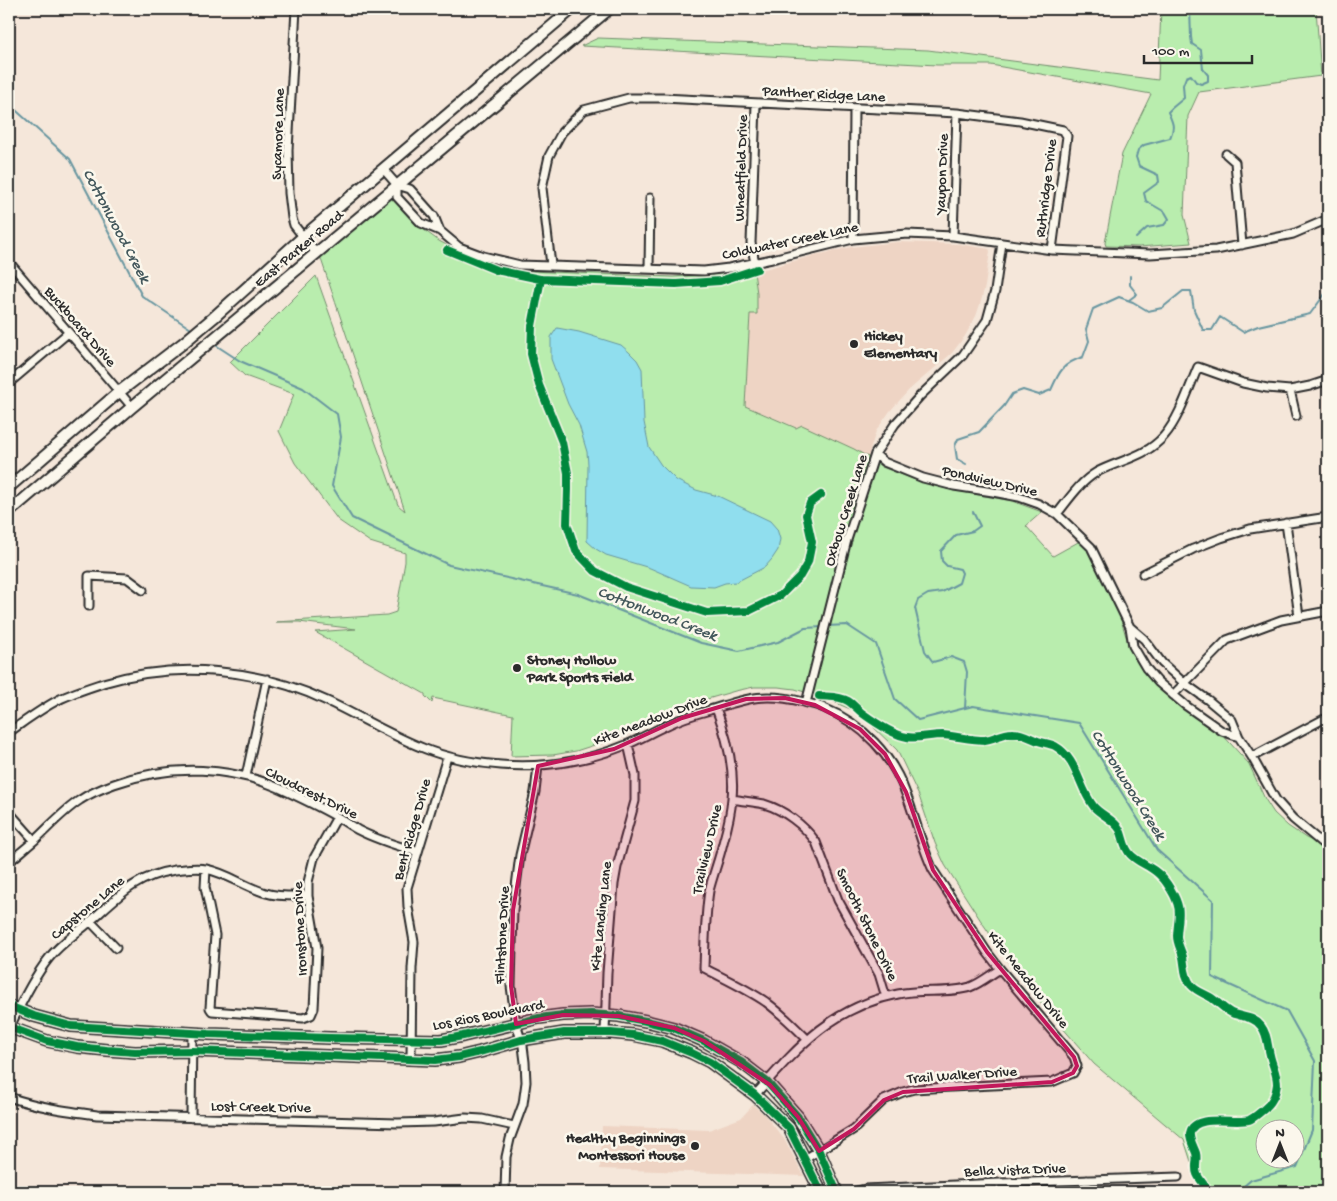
<svg xmlns="http://www.w3.org/2000/svg" width="1337" height="1201" font-family="'Gochi Hand',sans-serif">
  <style>
    .built { fill: #eed4c4 }
    .green { fill: #b9edae; stroke: #728c6c; fill-rule: evenodd }
    .water { fill: #90deee; stroke: #6896a0 }
    .lines { fill: none; stroke-linecap: round; stroke-linejoin: round }
    .stream { stroke: #6896a0; stroke-width: 2 }
    .street-casing { stroke: #2b2b2b; stroke-width: 11 }
    .secondary-casing { stroke: #2b2b2b; stroke-width: 14 }
    .street { stroke: #fbf7ec; stroke-width: 7 }
    .secondary { stroke: #fbf7ec; stroke-width: 10 }
    .cycleway-casing { stroke: #fbf7ec; stroke-width: 11 }
    .cycleway { stroke: #00873e; stroke-width: 8 }
    .marked { fill: #c2185b; fill-opacity: 0.2; stroke: #c2185b; stroke-width: 4; stroke-linejoin: round }
    .poi-dot { fill: #2b2b2b; stroke: #fbf7ec; stroke-width: 2 }
    .labels { text-anchor: middle; stroke-width: 5; stroke-linejoin: round; paint-order: stroke }
    .street-label { font-size: 15px; fill: #2b2b2b; stroke: #fbf7ec }
    .poi-label { font-size: 15px; font-weight: bold; fill: #2b2b2b; stroke: #fbf7ec; text-anchor: start }
    .water-label { font-size: 16px; font-style: italic; fill: #44585c; stroke: #fbf7ec }
  </style>
  <rect width="100%" height="100%" fill="#f5e7da"/>
  <filter id="ink" filterUnits="userSpaceOnUse"><feTurbulence type="fractalNoise" baseFrequency=".02" numOctaves="2"/><feDisplacementMap in="SourceGraphic" scale="10" xChannelSelector="R" yChannelSelector="G"/><feConvolveMatrix kernelMatrix="1 2 1 2 8 2 1 2 1" color-interpolation-filters="sRGB"/></filter>
  <g filter="url(#ink)">
    <path class="built" d="M897,242L959,244L989,249L990,251L985,286L981,301L976,316L965,336L952,353L909,390L890,411L876,431L868,457L854,449L802,426L796,428L745,406L750,314H757V293L754,272L812,256L851,247Z
      M753,1105L764,1114L784,1139L804,1176L600,1169L602,1126L709,1130L741,1118Z"/>
    <path class="green" d="M1161,9H1316L1321,76L1199,92L1188,116L1184,215L1191,243L1139,247L1106,246L1105,243L1122,154L1151,94L991,65H937L581,46L598,38L928,50L1158,80Z
      M391,197L420,227L439,241L458,251L481,262L500,267L514,270L552,272L673,277L728,273L750,270L754,272L757,293V314H750L745,406L796,428L802,425L854,449L868,457L882,467L916,480L947,489L1012,501L1042,512L1026,526L1053,556L1080,541L1092,555L1108,578L1129,646L1141,667L1158,688L1180,707L1221,733L1249,764L1265,799L1274,813L1288,826L1306,838L1319,844L1328,842V1192H1201L1184,1140L1094,1064L1054,1018L1020,977L983,924L945,865L935,843L919,796L897,750L867,721L850,709L827,699L795,689L778,687H754L735,691L704,700L664,714L622,736L576,751L553,755L511,756L513,715L433,698L432,703L425,696V694L315,632L356,629L299,622H276L387,615L396,612L405,562V553L370,542L338,520L295,463L279,431L294,394L245,376L230,362L316,276L398,505L405,511L320,256ZM1264,1128H1294V1158H1264Z"/>
    <path class="water" d="M557,328L579,332L621,345L629,352L637,360L642,369L644,422L649,447L661,465L676,480L696,490L718,496L770,521L777,529L780,539L778,550L772,559L765,567L736,582L725,583L714,587L691,586L650,568L606,555L596,549L587,541L588,464L587,452L579,425L568,404L551,359V337Z"/>
    <g class="lines">
      <path class="stream" d="M9,104L70,159L142,296L194,331
        M1136,238L1147,228L1164,225L1169,219L1165,212L1146,201L1144,193L1159,182L1158,175L1139,166L1136,157L1138,150L1144,145L1170,138C1175,127 1173,123 1168,112L1172,108L1184,98L1183,85L1186,77L1191,75L1196,82L1201,84L1208,81V75L1203,69L1201,50L1192,44L1191,37L1190,9
        M1328,243L1322,249L1324,272L1328,276
        M1129,300L1137,294L1130,285V276
        M214,344L240,361L303,388L337,414L341,437L332,486L352,518L449,565L578,594L701,643L739,651L778,642L805,628L823,627
        M966,464L957,459L955,446L958,439L979,432L1004,406L1012,394L1023,390L1039,395L1051,390C1059,372 1063,363 1083,357L1089,341L1086,329L1093,309L1119,297L1133,302L1148,311L1162,308L1183,291H1191L1194,310L1203,330H1212L1220,317L1243,332L1258,326L1310,314L1328,290
        M827,626L847,625L876,644L895,699L918,720L973,706L1079,723L1157,850L1213,900L1212,977L1287,1011L1315,1061L1312,1130L1297,1167L1251,1180L1237,1192
        M965,708L967,672L964,662L951,657L933,662L925,651L915,608L918,600L928,594L942,592L959,583L962,573L960,569L947,566L942,561L941,551L956,535L973,531L980,526L973,512"/>
      <defs>
        <path id="street" d="M296,9L288,150L289,193L292,218L294,225L316,253
          M1226,154L1235,162L1242,245
          M383,169L397,185L410,189L434,216L440,231L421,223L397,197V185
          M440,231L459,247L483,256L520,265L704,271L729,268L772,259L853,239L907,234L953,236L1052,250L1150,254L1216,250L1293,234L1328,219
          M953,236L957,113
          M853,239L854,108
          M9,262L132,407
          M755,263L751,243L756,104
          M551,265L542,188L549,156L562,132L584,110L629,98H663L957,113L1020,121L1063,130L1067,136L1052,250
          M649,269L650,198
          M9,383L68,333
          M1290,390L1296,416
          M875,454L884,462L923,478L954,486L993,492L1019,497L1039,504L1057,514L1091,547L1130,627
          M1057,514C1069,499 1080,482 1097,472C1120,460 1146,457 1164,436C1179,419 1189,388 1198,367L1243,383L1267,388L1290,390L1310,386L1328,380
          M1286,523L1299,616
          M1143,574L1193,549L1221,538L1250,529L1328,517
          M89,606V576L127,578L143,590
          M1173,695L1227,640L1281,620L1328,611
          M806,703L847,540L875,454L895,424L920,396L963,355L987,320L995,291L1002,243
          M716,708C727,737 735,767 732,798C731,813 727,829 723,843C719,860 713,875 709,891C705,917 705,943 704,968C725,979 747,989 766,1002C781,1013 794,1026 807,1039
          M9,732C25,721 41,709 58,700C72,693 88,688 103,683C177,661 257,668 327,701C359,716 390,735 423,748C447,758 475,763 501,765C543,768 587,761 626,745C640,739 652,732 665,726C679,719 695,714 710,710C748,698 764,692 804,702C811,704 818,705 824,708C863,724 892,755 906,794C916,819 921,845 933,870L987,952L1000,969L1074,1057L1077,1066L1073,1073L1052,1082L931,1088L914,1089L903,1092L884,1100L854,1129L805,1159
          M1239,737L1222,731L1185,705L1158,682L1146,668L1133,646L1130,627L1144,639L1162,663L1184,683L1208,700L1232,720L1239,737L1252,757L1276,800L1293,819L1322,843L1328,839
          M1252,757L1322,720L1328,718
          M246,776L267,679
          M732,799C743,801 754,802 764,804C784,810 804,825 816,842L838,900L879,974L886,997
          M9,812L34,840
          M9,862C17,855 26,848 35,840C50,826 63,811 80,800C90,793 103,788 114,784C171,763 234,766 288,792C305,800 322,808 339,818C345,822 351,826 358,830C377,840 398,846 418,852
          M206,869L205,887L215,935L210,1008L212,1011L303,1018L311,1015L314,1008L317,948L308,896V882L314,858L337,817
          M90,921L116,948
          M10,1027C21,1003 33,978 49,958C59,945 74,935 86,925C116,899 134,876 175,870C185,869 196,867 206,869C227,873 245,887 266,893C279,897 294,896 308,896
          M605,1033L607,973L614,884L617,867L635,801V775L628,744
          M411,1059L412,968L414,942L408,907L407,888L447,757
          M755,1095C798,1047 832,1007 898,994C921,989 949,994 970,987C981,983 990,975 1000,969
          M9,1097C37,1107 67,1111 97,1115L398,1123L434,1122L465,1118L482,1119L514,1126
          M191,1118L192,1033
          M505,1192L506,1157L510,1139L523,1104L526,1082L525,1062L523,1046L516,1024L511,986L513,910L520,855L535,792L538,766
          M853,1192L865,1189L1000,1183L1178,1177
          M1087,1192V1180"/>
        <path id="secondary" d="M9,487L119,392L182,344L213,318L303,237L572,9
          M9,512L132,407L609,9
          M9,1006L34,1016L71,1026L209,1034L330,1038L441,1040L463,1036L539,1018L563,1015L591,1014L619,1016L646,1021L674,1028L704,1041L741,1062L767,1082L798,1117L819,1151L837,1192
          M9,1027L47,1041L77,1047L107,1050L135,1052L192,1051L435,1060L459,1057L480,1052L521,1040L564,1033H611L633,1035L662,1041L692,1053L710,1062L755,1095L789,1128L821,1192"/>
      </defs>
      <use href="#street" class="street-casing"/>
      <use href="#secondary" class="secondary-casing"/>
      <use href="#street" class="street"/>
      <use href="#secondary" class="secondary"/>
      <defs>
        <path id="cycleway" d="M447,250L496,270L540,279L676,284L720,281L757,269
          M541,279L532,326L531,354L539,385L562,442L568,473V490L567,524L576,551L595,571L626,587L707,613L749,611L781,595L800,576L808,562L812,542L806,515L810,503L821,495
          M819,696C829,697 840,696 848,701C853,704 857,709 862,713C873,721 893,735 907,737C918,739 930,735 942,735C956,736 971,740 985,740C995,739 1003,732 1014,733C1022,733 1030,738 1038,741C1044,743 1050,744 1055,746C1078,759 1078,787 1094,807C1101,815 1115,820 1120,830C1124,838 1123,846 1130,854C1136,861 1147,865 1155,871C1162,876 1167,883 1171,890C1183,910 1178,916 1177,936C1177,944 1181,949 1183,957C1185,967 1184,976 1191,985C1197,992 1206,994 1213,999C1220,1004 1226,1011 1234,1014C1244,1017 1254,1017 1261,1026C1268,1035 1267,1044 1270,1055C1272,1065 1277,1073 1277,1084C1276,1095 1272,1103 1263,1110C1259,1113 1254,1118 1249,1120C1235,1124 1194,1113 1190,1133C1189,1139 1194,1147 1196,1153C1198,1160 1194,1167 1197,1174C1200,1181 1206,1186 1209,1192
          M9,1006L34,1016L71,1026L209,1034L330,1038L441,1040L463,1036L539,1018L563,1015L591,1014L619,1016L646,1021L674,1028L704,1041L741,1062L767,1082L798,1117L819,1151L837,1192
          M9,1027L47,1041L77,1047L107,1050L135,1052L192,1051L435,1060L459,1057L480,1052L521,1040L564,1033H611L633,1035L662,1041L692,1053L710,1062L755,1095L789,1128L821,1192"/>
      </defs>
      <use href="#cycleway" class="cycleway-casing"/>
      <use href="#cycleway" class="cycleway"/>
    </g>
  </g>
  <path class="marked" d="M785,698L815,705L860,729L885,754L906,792L933,870L987,952L1074,1057L1077,1066L1073,1073L1052,1082L903,1092L884,1100L854,1129L819,1151L798,1117L770,1085L704,1041L674,1028L619,1016L563,1015L516,1024L511,986L513,910L538,766L614,749L682,718L746,699Z"/>
  <g class="poi-dot">
    <circle cx="854" cy="344" r="5"/>
    <circle cx="517" cy="668" r="5"/>
    <circle cx="695" cy="1146" r="5"/>
  </g>
  <g class="labels">
    <g class="street-label">
      <text transform="translate(824 93) rotate(3)" y="5">Panther Ridge Lane</text>
      <text transform="translate(277 134) rotate(-88)" y="5">Sycamore Lane</text>
      <text transform="translate(740 168) rotate(-88)" y="5">Wheatfield Drive</text>
      <text transform="translate(941 174) rotate(-88)" y="5">Yaupon Drive</text>
      <text transform="translate(1045 188) rotate(-83)" y="5">Ruthridge Drive</text>
      <text transform="translate(790 240) rotate(-12)" y="5">Coldwater Creek Lane</text>
      <text transform="translate(298 248) rotate(-40)" y="5">East Parker Road</text>
      <text transform="translate(81 326) rotate(49)" y="5">Buckboard Drive</text>
      <text transform="translate(990 480) rotate(13)" y="5">Pondview Drive</text>
      <text transform="translate(845 510) rotate(-73)" y="5">Oxbow Creek Lane</text>
      <text transform="translate(650 719) rotate(-21)" y="5">Kite Meadow Drive</text>
      <text transform="translate(312 792) rotate(26)" y="5">Cloudcrest Drive</text>
      <text transform="translate(411 829) rotate(-74)" y="5">Bent Ridge Drive</text>
      <text transform="translate(706 849) rotate(-77)" y="5">Trailview Drive</text>
      <text transform="translate(87 907) rotate(-40)" y="5">Capstone Lane</text>
      <text transform="translate(600 916) rotate(-84)" y="5">Kite Landing Lane</text>
      <text transform="translate(868 924) rotate(64)" y="5">Smooth Stone Drive</text>
      <text transform="translate(299 929) rotate(-93)" y="5">Ironstone Drive</text>
      <text transform="translate(501 935) rotate(-87)" y="5">Flintstone Drive</text>
      <text transform="translate(1029 979) rotate(51)" y="5">Kite Meadow Drive</text>
      <text transform="translate(488 1014) rotate(-11)" y="5">Los Rios Boulevard</text>
      <text transform="translate(962 1074) rotate(-4)" y="5">Trail Walker Drive</text>
      <text transform="translate(261 1106) rotate(1)" y="5">Lost Creek Drive</text>
      <text transform="translate(1015 1169) rotate(-2)" y="5">Bella Vista Drive</text>
    </g>
    <g class="poi-label">
      <text x="864" y="340">Hickey<tspan x="864" dy="17">Elementary</tspan></text>
      <text x="527" y="664">Stoney Hollow<tspan x="527" dy="17">Park Sports Field</tspan></text>
      <text x="685" y="1142" text-anchor="end">Healthy Beginnings<tspan x="685" dy="17">Montessori House</tspan></text>
    </g>
    <g class="water-label">
      <text transform="translate(118 225) rotate(62)" y="6">Cottonwood Creek</text>
      <text transform="translate(658 612) rotate(21)" y="6">Cottonwood Creek</text>
      <text transform="translate(1130 784) rotate(58)" y="6">Cottonwood Creek</text>
    </g>
  </g>
  <rect width="1337" height="1201" fill="none" stroke="#fbf7ec" stroke-width="30"/>
  <rect x="15" y="15" width="1307" height="1171" fill="none" stroke="#2b2b2b" stroke-width="2" filter="url(#ink)"/>
  <g transform="translate(1280 1144)"><circle r="24" fill="#fbf7ec" stroke="#a8a59f"/>
  <path d="M0-4L9 19L0 12L-9 19Z" fill="#2b2b2b"/>
  <text y="-8" font-size="14" font-weight="bold" text-anchor="middle" fill="#2b2b2b">N</text>
  </g>
  <path d="M1144 55v8h108v-8" fill="none" stroke="#2b2b2b" stroke-width="2.5"/>
  <text x="1152" y="55" font-size="15" fill="#2b2b2b" stroke="#fbf7ec" stroke-width="4" paint-order="stroke">100 m</text>
</svg>
